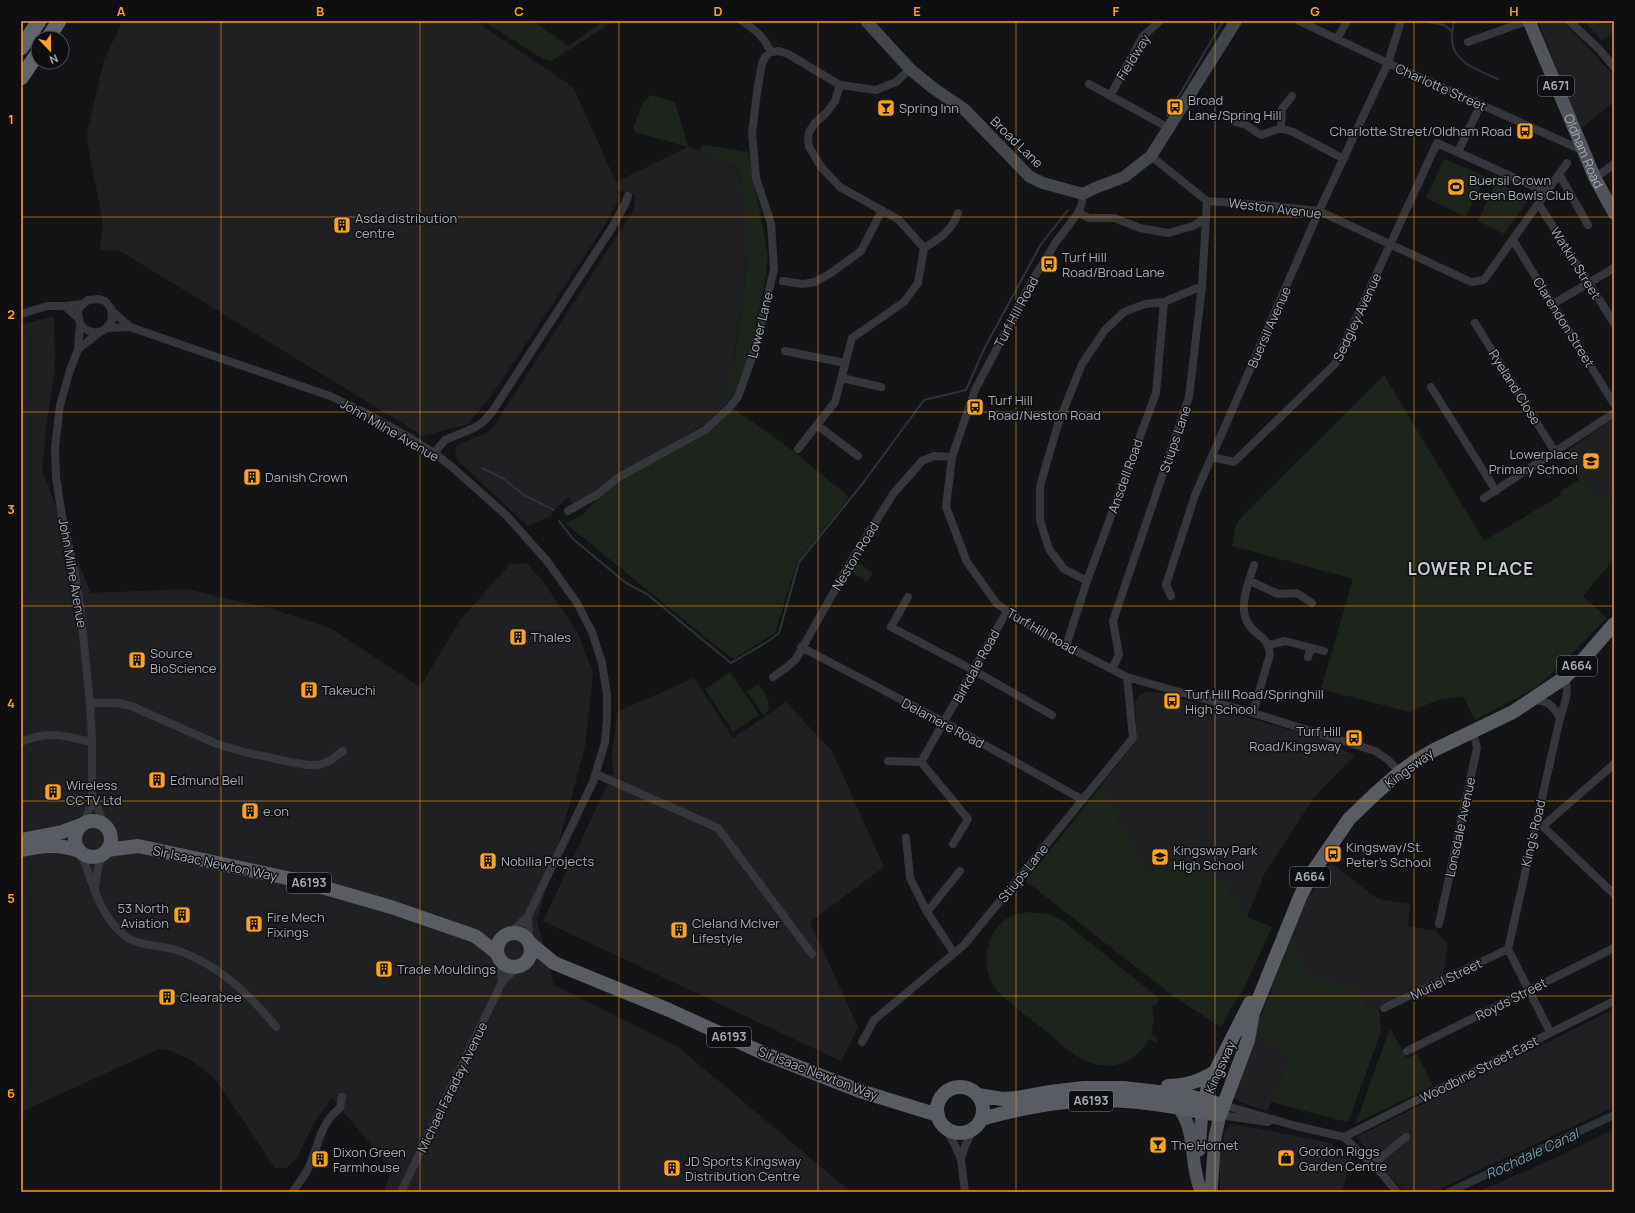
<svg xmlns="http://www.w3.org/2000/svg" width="1635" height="1213" font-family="Manrope,sans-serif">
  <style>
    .built { fill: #202023 }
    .green { fill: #1c241c }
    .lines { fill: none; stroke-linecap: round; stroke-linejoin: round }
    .stream { stroke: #2a343a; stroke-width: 2 }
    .canal { stroke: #2a343a; stroke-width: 8 }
    .minor { stroke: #35363b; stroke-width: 8 }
    .secondary { stroke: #43464b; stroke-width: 12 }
    .primary { stroke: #51545a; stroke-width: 13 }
    .trunk { stroke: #595c63; stroke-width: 14 }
    .motorway { stroke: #61656c; stroke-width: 15 }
    .grid { fill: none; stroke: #faa128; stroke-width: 1; stroke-opacity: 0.55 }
    .labels { text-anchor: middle; stroke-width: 3; stroke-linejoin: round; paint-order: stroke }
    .shield { fill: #0f0f11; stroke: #787d85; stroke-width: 1 }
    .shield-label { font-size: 12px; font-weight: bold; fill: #a5acb7 }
    .street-label { font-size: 13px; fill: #a5acb7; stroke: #0f0f11 }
    .poi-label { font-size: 13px; fill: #a5acb7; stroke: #0f0f11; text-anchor: start }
    .water-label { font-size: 14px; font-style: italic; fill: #7a9eb4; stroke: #0f0f11 }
    .district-label { font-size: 17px; font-weight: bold; letter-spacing: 1px; fill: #c6cbd3; stroke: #0f0f11 }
    .neatline { fill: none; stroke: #faa128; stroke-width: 1.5 }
    .grid-label { font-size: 13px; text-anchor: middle; font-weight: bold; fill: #faa128 }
  </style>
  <rect width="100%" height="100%" fill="#141416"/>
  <path class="built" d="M124,21H475L573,87L616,182L688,147L729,161L739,172L746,205L748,237L744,290L734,359L727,393V404L705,424L622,473L583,499L573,504L569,498L563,501L549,517L528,526L458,461L455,449L458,445L488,432L493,427L633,211L636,196L617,190L618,201L598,236L494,392L468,424L423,436L120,251L100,250L103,223L88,146L87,133L104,60L121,24Z
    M1538,21H1562L1596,56L1614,76V102L1582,128L1566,94Z
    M54,316L55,371L47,420L42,471L91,593L186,589L269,608L330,628L420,687L461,619L510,564L526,563L542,580L578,633L593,673L585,748L537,921L554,985L678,1047L851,1192H384L391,1169L332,1098L314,1123L297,1158L286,1168H275L215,1079L191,1060L172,1051L159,1049L21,1112V325Z
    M1614,418V492L1598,501L1580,470L1575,473L1564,453Z
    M694,678L733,738L786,702L832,751L884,867L810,922L858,1027L841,1061L543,921L613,773L612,756L617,712Z
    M1145,692L1164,693L1331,742L1354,756L1315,796L1265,873L1247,917L1272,927L1243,990L1230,1009L1221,1027L1173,996L1026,881L1137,740L1135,702L1138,696Z
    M1331,863L1378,899L1410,904L1408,926L1436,931L1448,945L1443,977L1379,1008L1381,1032L1348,1122L1271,1102L1267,1111L1240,1102L1234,1097L1252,1039L1305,903Z
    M1614,1009V1107L1433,1192H1404L1356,1137Z
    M1232,1124L1327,1142L1352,1157L1342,1192H1220V1158L1225,1130L1229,1125Z
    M1614,1129V1192H1478L1555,1158Z"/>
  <path class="green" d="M486,21H534L568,46L604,21H614L551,61L543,59L491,26Z
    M1584,21H1614V32L1602,41Z
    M651,95L675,102L688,147L635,132L633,129L642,104Z
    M704,145L748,152L749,160L758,202L768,256L765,282L749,359L734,395L727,404C726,388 732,372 735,356C742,302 754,244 742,190C741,185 741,177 739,172C732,159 712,156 699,151Z
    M1444,159L1485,176L1466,217L1426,198Z
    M1496,182L1530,198L1504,234L1478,221Z
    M1384,375L1484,541L1561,495L1560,492L1579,480L1575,473L1580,470L1598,501L1614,492V559L1583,596L1607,618L1550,675L1535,688L1475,720L1463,696L1438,700L1409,712L1321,689L1353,579L1232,546L1235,527L1242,516Z
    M734,409L787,446L849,497L797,562L775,633L734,659L710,641L565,523L582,515L600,496L617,482L706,434Z
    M859,563L873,573L867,582L852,572Z
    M730,672L759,715L733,732L705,689Z
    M758,684C765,693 770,699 769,710L764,716L747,691Z
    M1101,786L1148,871L1152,872L1188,837L1196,841L1188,871L1230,883L1229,888L1247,917L1272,927L1243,990L1230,1009L1221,1027L1173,996L1026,881Z
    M1030,912L1049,914L1063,921L1160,999L1155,1006L1152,1005L1154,1019L1151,1034L1158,1039L1156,1043L1149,1039C1144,1048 1135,1058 1125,1062C1090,1076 1067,1048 1042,1028C1027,1016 1011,1005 997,991C981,970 983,938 1004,921C1011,915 1021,913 1030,912Z
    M1291,939L1310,977L1358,987L1371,1012L1379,1008L1381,1032L1348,1122L1271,1102L1291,1054L1252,1039Z
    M1390,1028L1407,1058L1417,1054L1433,1086L1356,1123Z"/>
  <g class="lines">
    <path class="stream" d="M1423,21L1444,25L1453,32
      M1454,21C1453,27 1451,34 1452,40C1453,63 1480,71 1498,79
      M1167,116L1223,21
      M482,468L504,479L524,495L554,510
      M559,521L573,539L626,583L647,594L731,663L767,642L779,633L799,562L863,483L924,400L966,390L984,349L1041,244L1068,210"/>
    <path class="canal" d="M1449,1192L1614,1115"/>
    <path class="minor" d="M742,21C757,31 763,36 771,52L779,51L788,54L840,85L876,90L896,82L910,69
      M1299,21L1388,63L1584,151
      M1569,21L1599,49L1614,67
      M1337,39L1347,21
      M1468,42L1527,21
      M1089,84L1169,128
      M1110,96L1143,36L1160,21
      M1235,122L1246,125L1261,135L1281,128L1293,132L1344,159
      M1281,128L1282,109L1292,96
      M1458,152L1481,104
      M1151,156L1207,201L1274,206L1319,211L1471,282L1484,280L1567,163
      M1559,174L1588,225
      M1595,178L1614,164
      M1083,194L1082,203L1078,213L1056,242L1032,281L975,390L952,457L946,507L967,562L997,604L1039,632L1127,677L1253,713L1375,751L1387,759L1400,772
      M1538,203L1614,323
      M1078,213L1089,218H1114L1140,228L1168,233L1193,226L1206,218
      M1513,240L1614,404
      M924,248C939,239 952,231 958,213
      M783,281L803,284L815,282L831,273L861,251L882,210
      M1553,304L1614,268
      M112,311L130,327
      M21,314L47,306H65
      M78,318L65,306L82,304
      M1475,323L1555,452
      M80,324C90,336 105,335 112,320L111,308L105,301L99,299L88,300L79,308L78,313L80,324L78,349L70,370L60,405L55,448L56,477L62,516L74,569L80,606L90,703L92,742V801L84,823
      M107,328L130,327L330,396L364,412L412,439L434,453L452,467L506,515L547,561L577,603L592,632L602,663L607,695V718L605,742L593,782L528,916L510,933
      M78,349L100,332
      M785,351L845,363
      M842,378L881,387
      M1431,387L1496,491
      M817,425L858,456
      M798,449L835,402L852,338L904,302L918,283L924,248L899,220L840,187L822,168L809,147L808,139L809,132L815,123L827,112L835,101L840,85
      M434,453L445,440L474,428L483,422L492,412L613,226L624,206L628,196
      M1212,457L1234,462L1335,364L1437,143L1546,192
      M1484,498L1614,413
      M568,511L598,494L619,477L705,430L729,408L738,397L755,349L774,269L771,223L756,178L752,133L757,92L762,63L766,56L771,52
      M1087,581L1064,569L1049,549L1040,520V486L1058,424L1082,364L1105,330L1124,312L1145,304L1164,302L1202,286
      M1250,581L1278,594L1297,593L1312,603
      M1171,596L1166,585L1195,495L1319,211L1388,63L1401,21
      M908,597L891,627L973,670L1052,715
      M1268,645L1285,641L1324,651
      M1066,646L1087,581L1156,393L1164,302
      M801,647L944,722L1083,800
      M1308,657L1311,648
      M1112,669L1119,655L1113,621L1189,397L1202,286L1207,201
      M773,677L787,667L796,659L853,558L893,494L922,461L934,456L952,457
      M1533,700C1549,701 1552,705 1560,718
      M90,703H118L131,706L217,744L244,752L290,762L308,765H319L331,760L343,751
      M1253,713L1270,654C1267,635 1258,638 1249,625C1237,608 1249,582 1254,565
      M21,742C50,730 63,736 92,742
      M888,761L921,762L968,819L953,844
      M921,762L1007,611
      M596,774L718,828L812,954
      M92,801L98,809L105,826
      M1536,820L1614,894
      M1543,826L1614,764
      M906,838L910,878L927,912L954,953
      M81,853C92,881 99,915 124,935C137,946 158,945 173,949C216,962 249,993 276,1027
      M95,888L98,868L103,854
      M927,912L960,871
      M528,916L529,940
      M1439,924L1477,748L1473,730
      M1508,949L1560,718C1564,704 1571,691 1564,678
      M1508,949L1550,1032
      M502,961L501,970L502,982
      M1384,1008L1508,949
      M862,1042L874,1020L964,945L1133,738L1127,677
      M1407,1051L1614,948
      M1223,1105L1296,1126L1344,1137L1383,1175L1397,1192
      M1220,1115L1268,1122
      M944,1125L954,1143L961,1159L965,1192
      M1344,1137L1614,1001
      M961,1159L965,1146L974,1128
      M1372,1165L1406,1137
      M293,1192C297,1185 303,1178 307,1171C319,1148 318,1125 340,1108L342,1097
      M401,1192L502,982L519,966"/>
    <path class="secondary" d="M866,21L910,69L933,88L964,109L1030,177L1043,183L1083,194L1095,188L1124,177L1151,156L1236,21"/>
    <g class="primary">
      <path id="s1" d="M1529,21L1595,178L1614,213"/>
      <path d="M1178,1107C1194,1127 1191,1150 1196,1174C1197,1180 1199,1186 1201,1192"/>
      <path d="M1199,1150L1202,1112"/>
      <path d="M1211,1192L1215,1137L1220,1115"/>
    </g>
    <path class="trunk" d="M75 839a18 18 0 1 1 36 0a18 18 0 1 1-36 0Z
      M21,840L62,832L81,825
      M21,850C42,846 59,843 79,851
      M107,850L138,846L301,881L391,907L475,936L497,953
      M497 950a17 17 0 1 1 34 0a17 17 0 1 1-34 0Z
      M531,944L554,963L669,1010L763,1053L860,1091L938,1115
      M1168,1086C1186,1085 1199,1082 1215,1072
      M937 1110a23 23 0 1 1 46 0a23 23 0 1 1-46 0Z
      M978,1095L1002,1099L1018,1098L1050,1092L1084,1088H1123L1185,1095L1223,1105
      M1203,1107L1208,1087L1215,1072L1250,1003
      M981,1119C1029,1106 1077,1097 1126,1101C1158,1103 1189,1110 1220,1115L1248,1040L1253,1013L1300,897L1312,873L1349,819L1375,794L1400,772L1417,760L1434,750L1513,712L1564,678L1581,662L1614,624"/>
    <path class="motorway" d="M48,38L59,21
      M21,48L39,21
      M21,78L38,53"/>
  </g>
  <path class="grid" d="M221,21V1192M420,21V1192M619,21V1192M818,21V1192M1016,21V1192M1215,21V1192M1414,21V1192M21,217H1614M21,412H1614M21,606H1614M21,801H1614M21,996H1614"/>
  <defs>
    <symbol id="bus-square" viewBox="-11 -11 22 22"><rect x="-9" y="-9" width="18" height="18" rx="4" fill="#faa128" stroke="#0f0f11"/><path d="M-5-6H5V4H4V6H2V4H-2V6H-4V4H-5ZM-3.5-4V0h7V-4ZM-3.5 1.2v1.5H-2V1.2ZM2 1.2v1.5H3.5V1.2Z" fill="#111"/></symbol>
    <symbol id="bar-square" viewBox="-11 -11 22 22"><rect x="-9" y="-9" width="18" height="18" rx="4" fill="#faa128" stroke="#0f0f11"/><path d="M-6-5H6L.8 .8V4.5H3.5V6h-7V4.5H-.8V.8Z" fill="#111"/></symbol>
    <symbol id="stadium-square" viewBox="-11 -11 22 22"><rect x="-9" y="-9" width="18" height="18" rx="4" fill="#faa128" stroke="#0f0f11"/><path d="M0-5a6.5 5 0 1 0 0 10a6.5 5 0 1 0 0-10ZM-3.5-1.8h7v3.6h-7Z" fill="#111"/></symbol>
    <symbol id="building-square" viewBox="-11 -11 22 22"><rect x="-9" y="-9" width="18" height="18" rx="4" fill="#faa128" stroke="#0f0f11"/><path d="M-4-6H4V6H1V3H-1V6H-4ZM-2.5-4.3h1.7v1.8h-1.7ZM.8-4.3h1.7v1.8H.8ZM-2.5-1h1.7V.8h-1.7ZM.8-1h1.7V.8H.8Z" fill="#111"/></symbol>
    <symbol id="school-square" viewBox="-11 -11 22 22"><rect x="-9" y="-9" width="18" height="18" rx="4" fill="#faa128" stroke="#0f0f11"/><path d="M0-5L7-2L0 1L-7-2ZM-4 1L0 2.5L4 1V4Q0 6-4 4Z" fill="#111"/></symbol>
    <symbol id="shop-square" viewBox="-11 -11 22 22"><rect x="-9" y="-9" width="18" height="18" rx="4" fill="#faa128" stroke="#0f0f11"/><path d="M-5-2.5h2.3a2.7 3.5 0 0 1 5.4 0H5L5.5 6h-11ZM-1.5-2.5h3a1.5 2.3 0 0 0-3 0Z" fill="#111"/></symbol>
  </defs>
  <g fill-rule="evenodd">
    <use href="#bus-square" x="1165" y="97" width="20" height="20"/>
    <use href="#bar-square" x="876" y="98" width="20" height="20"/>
    <use href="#bus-square" x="1515" y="121" width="20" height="20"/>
    <use href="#stadium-square" x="1446" y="177" width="20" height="20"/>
    <use href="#building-square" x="332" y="215" width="20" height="20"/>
    <use href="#bus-square" x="1039" y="254" width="20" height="20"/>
    <use href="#bus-square" x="965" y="397" width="20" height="20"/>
    <use href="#school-square" x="1581" y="451" width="20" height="20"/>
    <use href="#building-square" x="242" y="467" width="20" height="20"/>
    <use href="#building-square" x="508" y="627" width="20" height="20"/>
    <use href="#building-square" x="127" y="650" width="20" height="20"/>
    <use href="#building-square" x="299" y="680" width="20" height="20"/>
    <use href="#bus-square" x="1162" y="691" width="20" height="20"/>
    <use href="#bus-square" x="1344" y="728" width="20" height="20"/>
    <use href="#building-square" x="147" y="770" width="20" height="20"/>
    <use href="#building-square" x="43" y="782" width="20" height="20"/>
    <use href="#building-square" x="240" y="801" width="20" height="20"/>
    <use href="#bus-square" x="1323" y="844" width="20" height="20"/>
    <use href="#school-square" x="1150" y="847" width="20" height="20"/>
    <use href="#building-square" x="478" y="851" width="20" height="20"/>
    <use href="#building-square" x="172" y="905" width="20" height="20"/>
    <use href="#building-square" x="244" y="914" width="20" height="20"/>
    <use href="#building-square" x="669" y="920" width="20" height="20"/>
    <use href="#building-square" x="374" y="959" width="20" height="20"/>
    <use href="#building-square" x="157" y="987" width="20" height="20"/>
    <use href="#bar-square" x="1148" y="1135" width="20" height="20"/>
    <use href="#shop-square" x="1276" y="1148" width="20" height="20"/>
    <use href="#building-square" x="310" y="1149" width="20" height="20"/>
    <use href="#building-square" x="662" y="1158" width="20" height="20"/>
  </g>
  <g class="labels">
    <g class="shield">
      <rect x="1538" y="76" width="36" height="20" rx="3"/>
      <rect x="1557" y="656" width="40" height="20" rx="3"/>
      <rect x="1290" y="867" width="40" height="20" rx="3"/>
      <rect x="287" y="873" width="44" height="20" rx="3"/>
      <rect x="707" y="1027" width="44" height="20" rx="3"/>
      <rect x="1069" y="1091" width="44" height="20" rx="3"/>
    </g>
    <g class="shield-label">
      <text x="1556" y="90">A671</text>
      <text x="1577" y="670">A664</text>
      <text x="1310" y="881">A664</text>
      <text x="309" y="887">A6193</text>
      <text x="729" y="1041">A6193</text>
      <text x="1091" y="1105">A6193</text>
    </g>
    <g class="street-label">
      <text transform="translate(1133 57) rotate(-58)" y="5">Fieldway</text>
      <text transform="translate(1441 87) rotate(24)" y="5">Charlotte Street</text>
      <text transform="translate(1017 142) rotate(44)" y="5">Broad Lane</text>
      <text dy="5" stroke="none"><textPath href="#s1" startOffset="141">Oldham Road</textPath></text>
      <text transform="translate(1275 208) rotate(7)" y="5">Weston Avenue</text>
      <text transform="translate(1576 263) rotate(58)" y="5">Watkin Street</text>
      <text transform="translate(1016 312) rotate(-62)" y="5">Turf Hill Road</text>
      <text transform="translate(1357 317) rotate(-65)" y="5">Sedgley Avenue</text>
      <text transform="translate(1564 322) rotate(58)" y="5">Clarendon Street</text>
      <text transform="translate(760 325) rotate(-76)" y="5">Lower Lane</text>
      <text transform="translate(1269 327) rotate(-66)" y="5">Buersil Avenue</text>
      <text transform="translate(1515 387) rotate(58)" y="5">Ryeland Close</text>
      <text transform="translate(390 430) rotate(30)" y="5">John Milne Avenue</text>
      <text transform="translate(1175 439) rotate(-71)" y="5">Stiups Lane</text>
      <text transform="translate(1125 476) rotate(-70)" y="5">Ansdell Road</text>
      <text transform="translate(855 556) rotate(-59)" y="5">Neston Road</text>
      <text transform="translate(73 573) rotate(80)" y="5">John Milne Avenue</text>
      <text transform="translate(1042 631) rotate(30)" y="5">Turf Hill Road</text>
      <text transform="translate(976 666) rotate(-61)" y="5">Birkdale Road</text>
      <text transform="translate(943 723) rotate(28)" y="5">Delamere Road</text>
      <text transform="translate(1409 768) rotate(-36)" y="5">Kingsway</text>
      <text transform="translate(1460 827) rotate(-78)" y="5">Lonsdale Avenue</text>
      <text transform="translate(1533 833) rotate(-77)" y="5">King's Road</text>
      <text transform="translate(215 863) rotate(12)" y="5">Sir Isaac Newton Way</text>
      <text transform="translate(1023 873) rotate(-51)" y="5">Stiups Lane</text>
      <text transform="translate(1446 979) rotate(-26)" y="5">Muriel Street</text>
      <text transform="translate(1511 999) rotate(-27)" y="5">Royds Street</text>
      <text transform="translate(1220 1067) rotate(-66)" y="5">Kingsway</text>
      <text transform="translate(1479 1069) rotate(-27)" y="5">Woodbine Street East</text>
      <text transform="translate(818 1073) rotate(21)" y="5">Sir Isaac Newton Way</text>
      <text transform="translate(452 1087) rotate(-64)" y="5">Michael Faraday Avenue</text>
    </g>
    <g class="poi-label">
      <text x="1188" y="105">Broad<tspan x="1188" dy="15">Lane/Spring Hill</tspan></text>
      <text x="899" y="113">Spring Inn</text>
      <text x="1512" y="136" text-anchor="end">Charlotte Street/Oldham Road</text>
      <text x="1469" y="185">Buersil Crown<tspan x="1469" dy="15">Green Bowls Club</tspan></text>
      <text x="355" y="223">Asda distribution<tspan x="355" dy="15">centre</tspan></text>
      <text x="1062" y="262">Turf Hill<tspan x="1062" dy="15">Road/Broad Lane</tspan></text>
      <text x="988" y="405">Turf Hill<tspan x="988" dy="15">Road/Neston Road</tspan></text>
      <text x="1578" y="459" text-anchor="end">Lowerplace<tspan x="1578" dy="15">Primary School</tspan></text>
      <text x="265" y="482">Danish Crown</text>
      <text x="531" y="642">Thales</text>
      <text x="150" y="658">Source<tspan x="150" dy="15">BioScience</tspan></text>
      <text x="322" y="695">Takeuchi</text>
      <text x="1185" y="699">Turf Hill Road/Springhill<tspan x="1185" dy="15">High School</tspan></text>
      <text x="1341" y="736" text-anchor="end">Turf Hill<tspan x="1341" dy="15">Road/Kingsway</tspan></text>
      <text x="170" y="785">Edmund Bell</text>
      <text x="66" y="790">Wireless<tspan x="66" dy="15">CCTV Ltd</tspan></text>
      <text x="263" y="816">e.on</text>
      <text x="1346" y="852">Kingsway/St.<tspan x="1346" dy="15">Peter's School</tspan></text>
      <text x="1173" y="855">Kingsway Park<tspan x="1173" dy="15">High School</tspan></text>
      <text x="501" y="866">Nobilia Projects</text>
      <text x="169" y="913" text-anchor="end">53 North<tspan x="169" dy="15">Aviation</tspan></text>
      <text x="267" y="922">Fire Mech<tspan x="267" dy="15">Fixings</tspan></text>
      <text x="692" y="928">Cleland McIver<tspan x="692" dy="15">Lifestyle</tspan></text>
      <text x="397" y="974">Trade Mouldings</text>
      <text x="180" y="1002">Clearabee</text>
      <text x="1171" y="1150">The Hornet</text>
      <text x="1299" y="1156">Gordon Riggs<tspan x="1299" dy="15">Garden Centre</tspan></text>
      <text x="333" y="1157">Dixon Green<tspan x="333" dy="15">Farmhouse</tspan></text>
      <text x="685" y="1166">JD Sports Kingsway<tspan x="685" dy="15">Distribution Centre</tspan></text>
    </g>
    <g class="water-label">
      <text transform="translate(1532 1154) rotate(-25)" y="5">Rochdale Canal</text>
    </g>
    <g class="district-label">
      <text x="1471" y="575">LOWER PLACE</text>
    </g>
  </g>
  <rect width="1635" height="1213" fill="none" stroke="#0f0f11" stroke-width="44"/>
  <g transform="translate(50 50) rotate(158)"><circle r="19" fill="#0f0f11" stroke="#4b4e53"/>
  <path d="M0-3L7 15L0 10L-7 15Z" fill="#faa128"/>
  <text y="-6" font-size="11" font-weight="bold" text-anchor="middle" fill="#a5acb7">N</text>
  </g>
  <rect x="22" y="22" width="1591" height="1169" class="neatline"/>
  <g class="grid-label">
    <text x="121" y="16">A</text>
    <text x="320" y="16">B</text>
    <text x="519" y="16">C</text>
    <text x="718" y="16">D</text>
    <text x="917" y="16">E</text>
    <text x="1116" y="16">F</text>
    <text x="1315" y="16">G</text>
    <text x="1514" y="16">H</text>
    <text x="11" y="124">1</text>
    <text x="11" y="319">2</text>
    <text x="11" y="514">3</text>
    <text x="11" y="708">4</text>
    <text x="11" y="903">5</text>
    <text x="11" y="1098">6</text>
  </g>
</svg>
